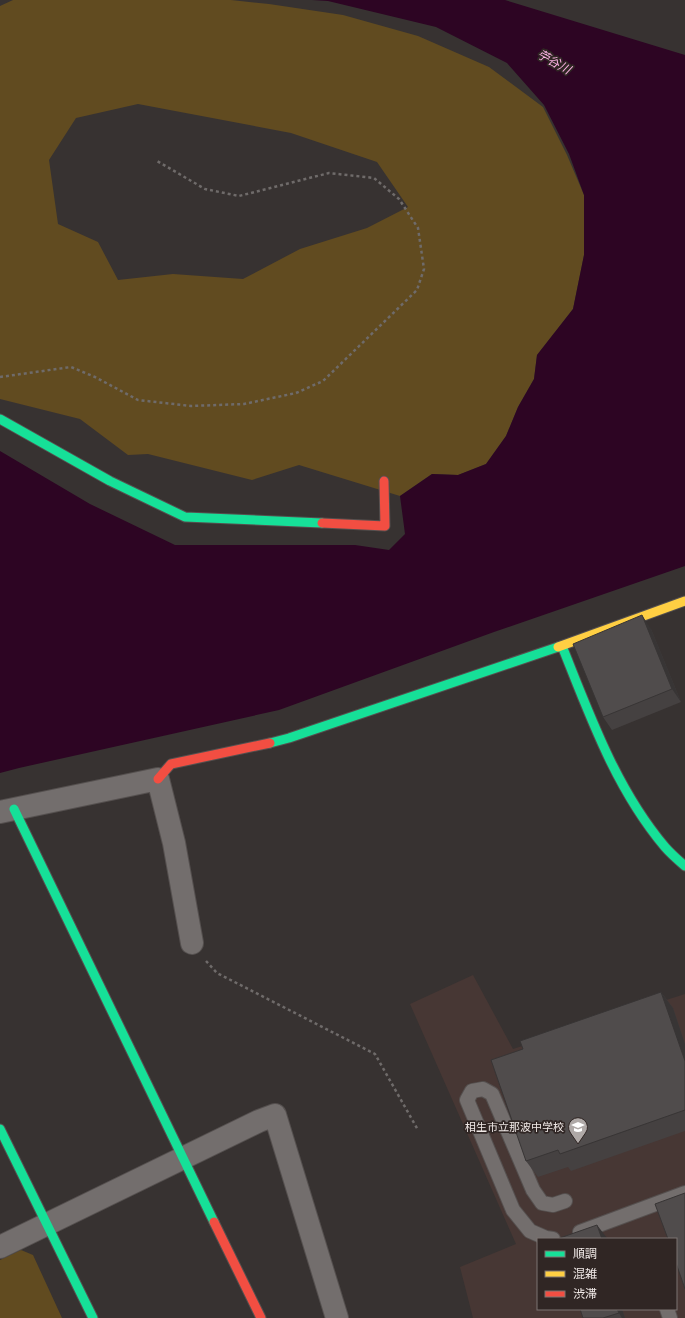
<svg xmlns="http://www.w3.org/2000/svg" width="685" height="1318" font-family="Literata,'Noto Sans JP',serif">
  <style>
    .built { fill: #473734; fill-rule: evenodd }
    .green { fill: #614b20; fill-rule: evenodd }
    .water { fill: #2d0523 }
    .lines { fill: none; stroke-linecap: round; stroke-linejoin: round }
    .lane-casing { stroke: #55504f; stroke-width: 16 }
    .street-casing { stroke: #55504f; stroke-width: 24 }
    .fast-casing { stroke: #55504f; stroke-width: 11 }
    .slow-casing { stroke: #55504f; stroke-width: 11 }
    .jam-casing { stroke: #55504f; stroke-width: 11 }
    .path { stroke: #6f6b6a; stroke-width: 2.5; stroke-dasharray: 3 3; stroke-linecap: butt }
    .lane { stroke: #736e6d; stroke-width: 14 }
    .street { stroke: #736e6d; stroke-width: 22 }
    .fast { stroke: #16e098; stroke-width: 9 }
    .slow { stroke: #ffcf43; stroke-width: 9 }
    .jam { stroke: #f24e42; stroke-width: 9 }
    .wall { fill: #454141 }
    .shaded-wall { fill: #383535 }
    .building { fill: #504c4c; stroke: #383535 }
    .labels { text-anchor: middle; stroke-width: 3.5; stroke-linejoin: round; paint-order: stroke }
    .poi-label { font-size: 11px; fill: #f0e9e7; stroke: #302624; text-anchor: end }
    .water-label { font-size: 12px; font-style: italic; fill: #fcb2e4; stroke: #302624 }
  </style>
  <rect width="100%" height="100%" fill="#373231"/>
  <path class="built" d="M473,975L513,1049L685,994V1318H473L460,1267L516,1244L410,1004ZM538,1239H676V1309H538Z"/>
  <path class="green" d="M13,0H231L269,4L343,15L418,36L489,67L543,107L567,155L584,195V255L573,309L537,355L534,379L518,407L506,436L486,464L458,475L432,474L400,496L299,465L252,480L148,454L128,455L80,419L0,399V6ZM138,104L291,133L377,162L408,207L367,228L300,249L243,279L173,274L118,280L98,242L58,224L49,160L76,118Z
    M21,1250L33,1255L62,1318H0V1260Z"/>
  <path class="water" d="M312,0H505L685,55V566L494,632L279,710L19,768L0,773V451L90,504L175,545H355L389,550L405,534L400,496L432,474L458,475L486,464L506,436L518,407L534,379L537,355L573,309L584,255V195L569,154L544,105L507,63L436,27L328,1Z"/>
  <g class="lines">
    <defs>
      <path id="lane" d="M580,1232L685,1193
        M553,1239L546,1238L530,1231L513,1210L467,1100L472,1091L483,1089L492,1094L533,1190L542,1203L553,1205L565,1201
        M667,1309L670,1318"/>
      <path id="street" d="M0,812L158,779L174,843L192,943
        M0,1247L259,1121L275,1115L337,1318"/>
      <path id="fast" d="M0,419L110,481L185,517L322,523
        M562,646C590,716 616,789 665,847C671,854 678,860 685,866
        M270,743L289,738L558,647
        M14,809L214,1222
        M0,1129L93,1318"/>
      <path id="slow" d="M558,647L685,601"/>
      <path id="jam" d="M322,523L385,526L384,481
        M158,779L171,764L270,743
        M214,1222L261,1318"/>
    </defs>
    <use href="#lane" class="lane-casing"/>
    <use href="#street" class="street-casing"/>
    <use href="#fast" class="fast-casing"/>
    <use href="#slow" class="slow-casing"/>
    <use href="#jam" class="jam-casing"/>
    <path class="path" d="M0,377L71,367L95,377L138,400L191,406L244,404L296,393L323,381L417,290L424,269L418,228L399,199L374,178L329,173L239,196L205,189L157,161
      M206,961L217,973L375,1054L418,1130"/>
    <use href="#lane" class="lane"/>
    <use href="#street" class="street"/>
    <use href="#fast" class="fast"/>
    <use href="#slow" class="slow"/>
    <use href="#jam" class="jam"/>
  </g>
  <path class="wall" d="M651,629L681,702L612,730L603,717Z
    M661,992L673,1008L685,1044V1131L571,1171L568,1167L538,1177L526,1161L523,1049Z
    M580,1309H622L625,1318H583Z"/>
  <path class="shaded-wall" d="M642,615L651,629L681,702L672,689Z
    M661,992L673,1008L685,1044V1061Z
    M597,1225L607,1238V1239H602Z
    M617,1309H622L625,1318H622L619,1313Z"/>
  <path class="building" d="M642,615L672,689L603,717L573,644Z
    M661,992L685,1061V1110L560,1154L558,1150L526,1161L491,1060L523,1049L520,1041Z
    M685,1193V1289L676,1263V1239H668L655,1204Z
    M597,1225L602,1239H557Z
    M580,1309H617L619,1313L603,1318H583Z"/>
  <defs>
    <symbol id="school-pin" viewBox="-11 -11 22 30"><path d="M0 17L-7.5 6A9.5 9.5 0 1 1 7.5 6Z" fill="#afa9a7" stroke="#302624"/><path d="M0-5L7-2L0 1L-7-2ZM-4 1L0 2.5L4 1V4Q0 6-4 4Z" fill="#fff"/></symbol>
  </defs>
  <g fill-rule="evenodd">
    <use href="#school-pin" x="567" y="1116" width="22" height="30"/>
  </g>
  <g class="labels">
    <g class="poi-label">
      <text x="564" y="1131">相生市立那波中学校</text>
    </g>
    <g class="water-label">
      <text transform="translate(554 62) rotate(29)" y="4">苧谷川</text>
    </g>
  </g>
  <rect x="537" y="1238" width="140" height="72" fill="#302624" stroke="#7d7472"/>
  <rect x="545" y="1251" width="20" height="6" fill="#16e098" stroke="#7d7472"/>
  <text x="573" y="1258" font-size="12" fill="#f0e9e7">順調</text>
  <rect x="545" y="1271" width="20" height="6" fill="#ffcf43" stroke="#7d7472"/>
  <text x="573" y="1278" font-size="12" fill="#f0e9e7">混雑</text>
  <rect x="545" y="1291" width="20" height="6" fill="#f24e42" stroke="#7d7472"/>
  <text x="573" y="1298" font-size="12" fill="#f0e9e7">渋滞</text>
</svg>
